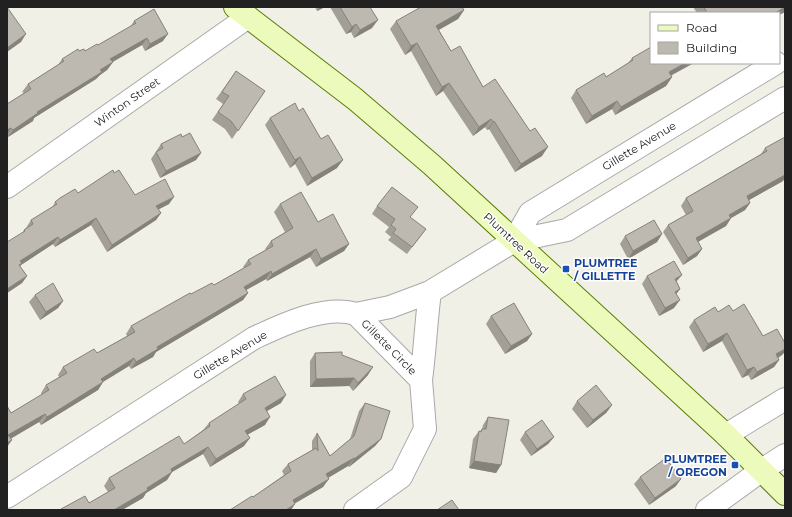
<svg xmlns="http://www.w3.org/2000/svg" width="792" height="517" font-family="Montserrat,sans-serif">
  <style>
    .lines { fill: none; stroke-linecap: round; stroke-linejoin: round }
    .street-casing { stroke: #a8a8a8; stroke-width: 24 }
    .secondary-casing { stroke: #5a7d03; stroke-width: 24 }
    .street { stroke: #fff; stroke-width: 22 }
    .secondary { stroke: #ecfbbc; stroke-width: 22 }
    .wall { fill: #a39f97 }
    .shaded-wall { fill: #85827b }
    .building { fill: #beb9b0; stroke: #85827b }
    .transit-dot { fill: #1a4fb4; stroke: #fff; stroke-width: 1.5 }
    .labels { text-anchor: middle; stroke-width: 3; stroke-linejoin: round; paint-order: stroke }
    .street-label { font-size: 11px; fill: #212121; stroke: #fff }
    .transit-label { font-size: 11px; font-weight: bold; fill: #164399; stroke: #fff; text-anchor: start }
  </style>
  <rect width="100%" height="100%" fill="#f1f0e7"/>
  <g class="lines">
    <defs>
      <path id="street" d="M7,187L248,17
        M514,241L530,213L776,63
        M421,380C425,351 426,321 430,292
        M726,435L785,399
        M7,497L254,338C282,325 325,304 356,314L390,307L430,292L514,241L567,230L785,98
        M355,510L401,477L425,429L421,380L356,314
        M707,510L762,470L785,455"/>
      <path id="secondary" d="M235,7L355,99L432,165L726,435L785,494"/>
    </defs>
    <use href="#street" class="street-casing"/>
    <use href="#secondary" class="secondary-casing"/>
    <use href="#street" class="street"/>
    <use href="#secondary" class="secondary"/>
  </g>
  <path class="wall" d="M315,7H325L317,11Z
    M330,7H370L372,28L354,38L351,32L346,34Z
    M693,7H785V12L779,15V13H697Z
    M464,10L458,19L439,30L451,51L483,87L542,156L515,172L489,129L487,130L485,127L473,136L443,91L436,96L411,51L405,55L390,29L396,21Z
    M134,21L163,41L145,51L142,45L113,62L107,70L100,75L96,79L34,118L33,121L8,137L7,136V104L24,93L22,92L28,84L58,65L62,59L79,51H85L98,45L130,27Z
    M632,58L671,76L672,77L666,86L615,115L612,109L586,124L571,98L576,90L606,77L628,63Z
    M236,71L265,91L232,139L225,129L212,120L223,104L216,99Z
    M299,111L337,168L307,186L295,164L290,168L265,125L270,118Z
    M161,144L201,153L196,160L160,178L151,159Z
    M765,148L783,181L749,200L750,203L745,210L731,218L726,226L698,241L702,249L697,256L683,265L663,232L668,225L686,215L681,206L686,198L761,154Z
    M114,173L135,195L169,204L158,209L161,213L156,220L107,252L91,225L55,247L53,244L21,265L20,266L27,276L22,283L7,293L22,233L24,230L26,228L31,220L52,208L55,202L78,193Z
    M280,204L318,222L349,244L344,251L316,267L310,257L267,281L266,279L246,290L248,293L243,300L156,352L153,357L131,369L129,366L103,382L98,390L41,425L39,422L11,438L7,447L11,413L42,395L41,393L46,385L59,377L58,375L63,367L97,353L127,336L126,334L131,326L191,294L214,285L244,268L243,267L248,260L266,250L265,249L271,241L285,232L274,212Z
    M377,206L411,218L426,229L407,254L388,240L391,237L385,232L389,227L372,214Z
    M662,234L657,242L628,259L620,244L625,236Z
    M647,276L677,282L680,289L676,294L674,308L659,316L642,284Z
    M35,295L63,301L58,308L40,320L29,302Z
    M733,311L763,336L782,355L778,358L779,360L774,367L751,380L748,375L742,378L722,341L703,352L689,327L694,320L718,312Z
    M491,316L532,334L527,341L505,354L486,324Z
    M315,353L342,355L368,375L353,391L349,386L310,387V361Z
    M243,394L281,403L267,411L265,425L247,434L244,446L210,467L203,454L172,472L167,480L146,493L143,498L122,510H61V509L89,503L108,492L104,486L109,478L184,444L203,430L209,423L239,404L238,402Z
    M577,401L612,405L606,413L587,428L572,409Z
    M365,403L381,439L375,446L349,467L348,466L328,478L323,487L295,503L291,510H230L253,497L284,475L282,471L288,464L312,450V441L317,433L330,456L350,439L359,411Z
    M488,417L501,465L496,473L469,468L473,439L479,431H480L482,429L483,425Z
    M525,432L554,437L548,444L531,456L520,440Z
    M640,477L676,486L649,505L634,484Z"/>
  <path class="shaded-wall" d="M320,7H325L317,11Z
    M785,7V12L779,15V13H775Z
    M464,10L458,19L431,34L436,26Z
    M378,20L372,28L354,38L360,30Z
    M356,24L351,32L346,34L352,27Z
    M26,34L21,42L7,52V48Z
    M168,34L163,41L145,51L150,44Z
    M147,38L142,45L105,66L110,59Z
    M417,43L411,51L405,55L411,46Z
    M113,62L107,70L100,75L96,79L34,118L33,121L8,137L13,130L37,112Z
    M685,63H694L663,80L669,72Z
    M672,77L666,86L615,115L621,107Z
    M449,83L443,91L436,96L442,87Z
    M617,101L612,109L586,124L592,116Z
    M491,119L485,127L473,136L479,127Z
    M494,121L489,129L487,130L493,122Z
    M11,128L7,134V130Z
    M548,147L542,156L515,172L521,164Z
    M201,153L196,160L160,178L166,171Z
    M300,157L295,164L290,168L295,160Z
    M343,160L337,168L307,186L312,178Z
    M785,174V178L783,181L742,204L747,196Z
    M174,197L169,204L152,213L156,206Z
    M750,203L745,210L724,222L729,215Z
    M161,213L156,220L107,252L112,245Z
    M96,218L91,225L55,247L60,240Z
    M731,218L726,226L691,246L696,238Z
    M662,234L657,242L628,259L633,251Z
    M58,237L53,244L21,265L17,270L20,261Z
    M349,244L344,251L316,267L321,259Z
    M316,249L310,257L267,281L272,274Z
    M702,249L697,256L683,265L688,258Z
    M271,271L266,279L239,294L244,287Z
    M682,275L676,282L675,279Z
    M27,276L22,283L7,293V289Z
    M680,289L675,296V292Z
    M248,293L243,300L156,352L153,357L131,369L136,362L157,347Z
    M680,300L674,308L659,316L665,308Z
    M63,301L58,308L40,320L46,312Z
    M727,333L722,341L703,352L708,344Z
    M532,334L527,341L505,354L511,346Z
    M785,349V352L782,355L771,362L776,354Z
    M134,358L129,366L96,386L101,379Z
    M779,360L774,367L751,380L757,372Z
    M373,367L368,375L353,391L358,383Z
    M754,367L748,375L742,378L747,370Z
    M354,378L349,386L310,387L316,379Z
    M103,382L98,390L41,425L47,417Z
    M286,395L281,403L260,415L265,408Z
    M612,405L606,413L587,428L593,420Z
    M45,414L39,422L7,441L8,435Z
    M270,417L265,425L240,439L245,431Z
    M554,437L548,444L531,456L537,449Z
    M250,438L244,446L210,467L216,459Z
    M381,439L375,446L349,467L354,459Z
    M12,440L7,447V443Z
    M208,447L203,454L172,472L167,480L146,493L143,498L122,510H114L147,488L171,469Z
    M354,458L348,466L321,482L326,474Z
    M474,461L501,465L496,473L469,468Z
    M329,479L323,487L287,508L293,500Z
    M681,479L676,486L649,505L655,498Z
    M295,504L291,510H286Z"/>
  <path class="building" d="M7,7L26,34L7,48Z
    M340,7H370L378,20L360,30L356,24L352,27Z
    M421,7H462L464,10L436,26L451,51L460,46L483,87L495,79L530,131L535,128L548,147L521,164L494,121L493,122L491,119L479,127L449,83L442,87L417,43L411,46L396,21Z
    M704,7H785L775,13H707Z
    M154,9L168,34L150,44L147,38L110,59L113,62L100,70L102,72L37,112L38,113L13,130L11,128L7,130V104L31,89L28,84L64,61L62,59L78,49L79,51L84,49L85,51L97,44L98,45L136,23L134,21Z
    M651,47V63H685L669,72L672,77L621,107L617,101L592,116L576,90L604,73L606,77L633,60L632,58Z
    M236,71L265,91L238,131L231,121L218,112L229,96L222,92Z
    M295,103L299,111L303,108L321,139L328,135L343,160L312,178L300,157L295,160L270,118Z
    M190,133L201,153L166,171L156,152L163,148L161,144L181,134L182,137Z
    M785,137V175L747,196L750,203L729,215L731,218L696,238L702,249L688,258L668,225L693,211L686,198L767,151L765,148Z
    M113,170L114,173L119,170L135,195L165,179L174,197L156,206L161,213L112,245L96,218L60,240L58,237L20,261L22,263L19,265L27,276L7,289V242L25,231L24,230L33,224L31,220L57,204L55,202L60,198L75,189L78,193Z
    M392,187L418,207L410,217L426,229L412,247L393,233L396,229L391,225L395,219L377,206Z
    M301,192L318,222L333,214L349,244L321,259L316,249L272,274L271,271L244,287L248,293L157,347L158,349L136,362L134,358L101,379L103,382L47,417L45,414L8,435L12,440L7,443V406L11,413L49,390L46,385L67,373L63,367L94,349L97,353L135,332L131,326L190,293L191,294L212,283L214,285L251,264L248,260L273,246L271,241L293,228L280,204Z
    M654,220L662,234L633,251L625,236Z
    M674,261L682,275L675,279L680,289L675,292L680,300L665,308L647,276Z
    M53,283L63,301L46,312L35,295Z
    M514,303L532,334L511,346L491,316Z
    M744,304L763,336L777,329L785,343V349L776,354L779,360L757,372L754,367L747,370L727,333L708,344L694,320L715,307L718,312L729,305L733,311Z
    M342,352V355L373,367L358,383L354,378L316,379L315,353Z
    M275,376L286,395L265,408L270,417L245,431L250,438L216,459L208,447L171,469L172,472L147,488L148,490L114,510H62L61,509L85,496L89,503L115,488L109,478L179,436L184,444L210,426L209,423L246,399L243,394Z
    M596,385L612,405L593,420L577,401Z
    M365,403L390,411L381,439L354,459V458L326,474L329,479L293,500L295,504L286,510H230L252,496L253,497L291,471L288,464L316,448L318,451L317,433L330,456L354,436Z
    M488,417L509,420L501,465L474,461L479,431L481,432L482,429H486Z
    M542,420L554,437L537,449L525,432Z
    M666,458L681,479L655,498L640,477Z
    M452,500L459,510H437Z"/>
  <g class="transit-dot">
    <rect x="562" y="265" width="8" height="8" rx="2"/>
    <rect x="731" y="461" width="8" height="8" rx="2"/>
  </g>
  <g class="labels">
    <g class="street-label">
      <text transform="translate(127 102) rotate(-35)" y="4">Winton Street</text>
      <text transform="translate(639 146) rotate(-31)" y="4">Gillette Avenue</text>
      <text transform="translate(516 243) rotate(43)" y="4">Plumtree Road</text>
      <text transform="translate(389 347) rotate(45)" y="4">Gillette Circle</text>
      <text transform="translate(230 355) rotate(-31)" y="4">Gillette Avenue</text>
    </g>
    <g class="transit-label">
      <text x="574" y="267">PLUMTREE<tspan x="574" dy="13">/ GILLETTE</tspan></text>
      <text x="727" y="463" text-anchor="end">PLUMTREE<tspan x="727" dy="13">/ OREGON</tspan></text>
    </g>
  </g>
  <rect width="792" height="517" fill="none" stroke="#212121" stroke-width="16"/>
  <rect x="650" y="12" width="130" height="52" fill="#ffffff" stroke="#a6a6a6"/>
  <rect x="658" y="25" width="20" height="6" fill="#ecfbbc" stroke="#a6a6a6"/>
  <text x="686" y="32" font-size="12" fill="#212121">Road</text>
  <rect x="658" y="42" width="20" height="12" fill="#beb9b0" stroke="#a6a6a6"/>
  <text x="686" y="52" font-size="12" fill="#212121">Building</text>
</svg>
